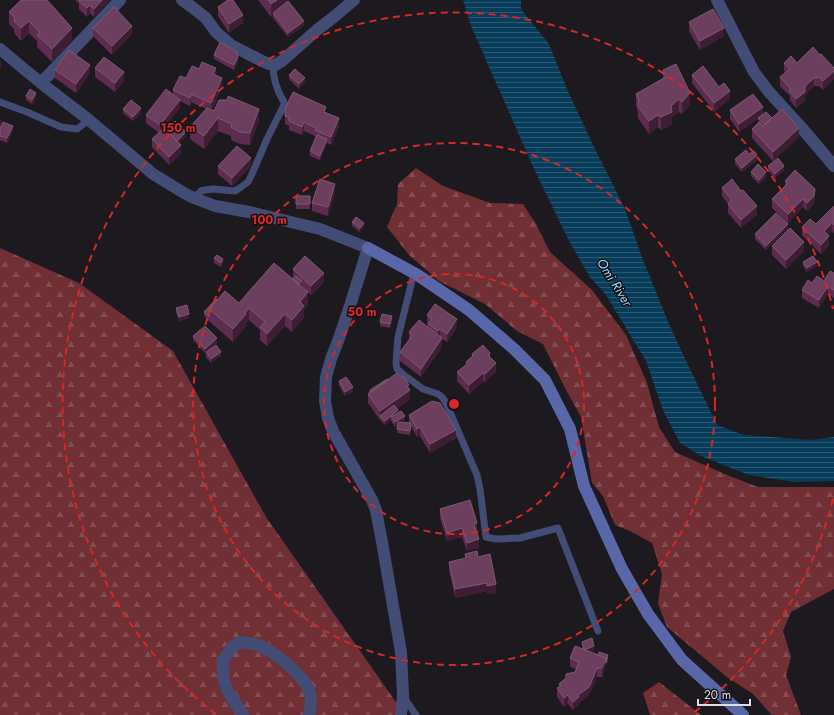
<svg xmlns="http://www.w3.org/2000/svg" width="834" height="715" font-family="Jost,sans-serif">
  <style>
    .forest { fill: url(#forest-firs) }
    .water { fill: url(#water-rules) }
    .lines { fill: none; stroke-linecap: round; stroke-linejoin: round }
    .lane { stroke: #434c74; stroke-width: 7 }
    .street { stroke: #434c74; stroke-width: 12 }
    .secondary { stroke: #5967a8; stroke-width: 12 }
    .wall { fill: #5e2c4e }
    .shaded-wall { fill: #3e1d35 }
    .building { fill: #6c3f5e; stroke: #7e5872 }
    .ring { fill: none; stroke: #d62828; stroke-width: 2; stroke-dasharray: 7 5 }
    .labels { text-anchor: middle; stroke-width: 3; stroke-linejoin: round; paint-order: stroke }
    .water-label { font-size: 13px; font-style: italic; fill: #a2d5f9; stroke: #131116 }
    .centre { fill: #d62828; stroke: #131116; stroke-width: 2 }
    .ring-label { font-size: 12px; text-anchor: middle; font-weight: bold; fill: #d62828; stroke: #131116; stroke-width: 3; stroke-linejoin: round; paint-order: stroke }
  </style>
  <defs>
    <pattern id="forest-firs" width="22" height="20" patternUnits="userSpaceOnUse"><rect width="22" height="20" fill="#702f35"/><path d="M5 1l3.5 6h-7zM16 11l3.5 6h-7z" fill="#844d52"/></pattern>
    <pattern id="water-rules" width="6" height="5" patternUnits="userSpaceOnUse"><rect width="6" height="5" fill="#073d5a"/><path d="M0 2.5h6" fill="none" stroke="#2b5971"/></pattern>
  </defs>
  <rect width="100%" height="100%" fill="#1d1a1f"/>
  <path class="forest" d="M416,168L443,186L490,203L523,204L536,224L550,252L592,290L626,335L647,383L659,427L675,452L727,475L758,487H834V589L791,612L783,631L791,657L786,675L801,715H772L753,694L727,677L667,627L658,604L662,574L652,543L632,532L615,525L603,496L592,483L581,417L565,388L543,344L517,331L485,304L439,281L409,255L387,227L397,204L398,184Z
    M0,248L79,283L173,351L266,517L405,715H0Z
    M659,682L701,715H650L643,693Z"/>
  <path class="water" d="M463,0H521V9L549,44L567,89L591,141L625,209L643,260L669,324L687,363L717,425L744,435L811,440L834,437V481L795,482L749,475L701,456L680,443L663,410L646,361L606,295L590,277L569,241L535,171L471,26Z"/>
  <g class="lines">
    <path class="lane" d="M0,102L27,112L61,127L77,129L89,120
      M194,198L201,191L205,190L213,189L235,191L241,187L248,182L252,174L267,139L284,105V102C277,91 273,78 273,65
      M414,273L398,337L396,363L397,369L404,375L423,389L438,394L442,397L446,403L477,475L480,489L486,537L496,539L520,538L558,528L598,631
      M403,696L416,715"/>
    <path class="street" d="M182,0L192,7L206,18L216,32L224,39L231,45L262,61L269,64L273,65H275L282,61L317,30L335,16L354,0
      M717,0L754,72L769,92L801,127L834,166
      M0,49L41,83L89,120L153,174L184,193L194,198L215,206L249,212L320,229L368,248L349,309L338,341L331,359L326,377L325,401L328,418L333,431L372,500L376,510L382,542L401,652L403,695L401,715
      M41,83L120,0
      M243,715L227,690L223,676V661L231,648L240,642C245,643 250,643 255,644C271,648 303,675 309,690C312,698 311,707 309,715"/>
    <path class="secondary" d="M368,248L416,274L469,310L514,349L545,380L570,429L584,486L622,569L648,614L682,660L743,715"/>
  </g>
  <path class="wall" d="M75,0H110L94,17L90,13L87,17L79,9V4Z
    M258,0H286V3L304,25L288,37L273,18V16L271,17Z
    M218,7L243,23L229,33L218,16Z
    M9,12L72,40L52,62L37,47V41L29,33L21,41L14,33V29L9,24Z
    M689,22L724,36L700,50L689,31Z
    M93,28L132,34L112,55L93,36Z
    M214,55L238,61L234,70L214,59Z
    M784,63H797L834,71V79L823,90L819,86H814L805,95V101L796,108L790,100V96L780,86V77L786,72L784,71Z
    M95,68L124,81L115,92L95,77Z
    M55,70L90,73L76,93L55,78Z
    M663,70L690,105L682,114L679,112L672,117V124L661,130L658,127L649,134L638,118V112L636,106V94L663,78Z
    M216,75L222,86L212,110L259,121L250,145L240,144L231,140V136L218,131L204,149L190,139V127L207,109L191,102L190,106L180,101V108L164,128L167,130L186,136L179,143L181,154L169,165L152,147V139L159,133L146,123V115L173,95V90L186,78Z
    M289,75L305,82L299,89L289,79Z
    M692,75L719,87L730,99L714,112L692,83Z
    M26,96L36,98L32,104L26,100Z
    M123,109L141,113L133,121L123,113Z
    M285,109L326,113L339,127L331,145L327,143L320,160L310,156V151L315,138V136L304,131L302,135L289,130V126L285,124Z
    M730,110L763,114L772,118L799,137L773,161L752,138V129L759,123L758,119L739,132L730,119Z
    M0,118L1,126L13,130L7,143L0,140Z
    M749,154L757,160L742,172L735,164V159Z
    M218,166H251L232,186L218,174Z
    M768,166L784,170L775,178L768,170Z
    M751,172L766,177L759,184L751,176Z
    M785,181L815,197L814,204L807,211L803,207L788,223L772,208V199L785,186Z
    M722,188L741,191L757,215L741,228L728,213V204L722,196Z
    M335,193L328,216L312,211V203Z
    M296,196H310V209H296Z
    M834,206V233L832,231L828,235L829,245L821,254L802,235V227L816,224Z
    M352,222L364,227L360,232L352,226Z
    M788,228L766,250L755,239V234Z
    M772,246L804,251L786,269L772,255Z
    M214,258L223,264L221,267L214,263Z
    M803,262L817,266L807,272L803,266Z
    M293,269L324,282L311,295L302,286L301,287L308,305L304,309V318L292,332L285,326L267,346L260,340V330L249,320L246,323V326L233,342L209,321L204,316V312L216,299L239,303L292,279L294,278L293,277Z
    M834,273V298L828,294L819,308L802,298V290L812,283L824,281Z
    M176,308L189,318L179,321L176,312Z
    M427,315L457,328L447,342L442,339V347L421,377L400,361V352L409,340V332L428,327V324H427Z
    M392,320L390,328L380,326V322Z
    M193,336L217,343L205,353L193,340Z
    M206,352L221,356L211,363L206,357Z
    M472,354L490,357L496,372L485,382L483,381L469,394L457,381V372L466,365V362L472,356Z
    M388,380L409,389L410,399L397,408L398,413L405,420L402,422L409,423V415L456,438L430,453L420,436L417,437L411,426L410,435L397,433L398,425L395,427L391,421V420L385,425L380,420L368,403V394Z
    M339,381L353,392L345,396L339,385Z
    M440,509L477,531L479,548L467,551L462,537L447,541L440,518Z
    M465,554L478,557L496,593L487,594V591L455,598L449,570V562L465,559Z
    M582,642L594,650L590,652L608,659L602,677H597L590,693L588,696L579,703V705L573,710L568,704L564,707L557,697V688L559,687V684L575,672L576,669L570,667V658L583,650L582,646Z"/>
  <path class="shaded-wall" d="M102,0H110L94,17V9Z
    M277,0H286V5L273,13V16L271,17V4Z
    M90,5V13L87,17V8Z
    M243,15V23L229,33V24Z
    M29,21V33L21,41V28Z
    M304,21V25L288,37V33Z
    M132,26V34L112,55V46Z
    M72,28V40L52,62V49Z
    M724,28V36L700,50V41Z
    M238,57V61L234,70V65Z
    M1,60V68L0,69V61Z
    M90,65V73L76,93V84Z
    M216,68V76L213,74Z
    M834,71V79L823,90V81Z
    M124,72V81L115,92V83Z
    M222,78V86L211,111V103Z
    M305,78V82L299,89V84Z
    M814,78V86L805,95V101L796,108V99L805,86Z
    M730,91V99L714,112V103Z
    M36,93V98L32,104V100Z
    M690,93V105L682,114V102Z
    M191,94V102L190,106V98Z
    M679,99V112L672,117V124L661,130V117L671,106Z
    M180,100V108L160,134V125Z
    M763,107V116L739,132V124Z
    M141,108V113L133,121V117Z
    M259,109V121L250,145V133Z
    M658,115V127L649,134V121Z
    M1,118V127L0,130V121Z
    M218,118V131L204,149V136Z
    M339,118V127L331,145V137Z
    M304,122V131L302,135V127Z
    M13,126V130L7,143V138Z
    M799,128V137L773,161V152Z
    M186,132V136L175,147V143Z
    M327,139V144L320,160V156Z
    M181,145V154L169,165V157Z
    M757,155V160L742,172V168Z
    M251,158V166L232,186V178Z
    M784,166V170L775,178V174Z
    M766,172V177L759,184V180Z
    M335,184V193L328,216V207Z
    M815,189V197L814,204L807,211V203Z
    M803,199V207L788,223V214Z
    M757,206V215L741,228V220Z
    M364,223V227L360,232V228Z
    M832,223V231L824,239V231Z
    M788,224V228L766,250V246Z
    M829,236V245L821,254V245Z
    M804,242V251L786,269V260Z
    M223,259V264L221,267V263Z
    M817,262V266L807,272V268Z
    M324,273V282L311,295V286Z
    M302,281V286L295,293V289Z
    M828,286V294L819,308V300Z
    M308,292V305L304,309V318L292,332V320L300,302Z
    M249,308V320L246,323V326L233,342V329Z
    M189,314V318L179,321V317Z
    M285,314V326L267,346V334Z
    M392,316V320L390,328V324Z
    M457,319V328L447,342V334Z
    M440,329V337L438,340V331Z
    M217,338V343L205,353V349Z
    M442,338V347L421,377V369Z
    M221,352V356L211,363V359Z
    M496,363V372L485,382V374Z
    M483,373V381L469,394V385Z
    M409,385L410,399L382,418L380,416V420V411Z
    M353,387V392L345,396V392Z
    M398,410V414L391,417V420L385,425V421Z
    M405,416V420L395,427V422Z
    M420,427V436L417,437V429Z
    M456,430V438L430,453V444Z
    M477,523V531L474,532V524Z
    M462,528V537L447,541V533Z
    M479,539V548L467,551V543Z
    M487,583V591L455,598V589Z
    M496,584V593L487,594V586Z
    M594,646V650L584,654V650Z
    M608,655V659L602,677V668L606,658Z
    M597,668V677L590,693L588,696L579,703V705L573,710V702Z
    M568,695V704L564,707V698Z"/>
  <path class="building" d="M21,0H47L72,28L52,49L37,35L40,32L29,21L21,28L14,21L15,18L9,12Z
    M80,0H102L94,9L90,5L87,8L79,1Z
    M228,0H233L243,15L229,24L218,7Z
    M268,0H277L271,4Z
    M288,1L304,21L288,33L273,13Z
    M114,7L132,26L112,46L93,28Z
    M713,9L724,28L700,41L689,22Z
    M220,42L236,51L238,57L234,65L214,55Z
    M813,47L820,55L821,54L834,68V71L823,81L819,77L814,78L805,86V92L796,99L790,92V88L780,77L790,69L784,63L791,56L797,63Z
    M69,50L90,65L76,84L55,70Z
    M104,57L124,72L115,83L95,68Z
    M202,62L216,68L213,74L222,78L211,103L191,94L190,98L173,90L180,76L186,78L192,66L199,69Z
    M676,64L690,93L682,102L679,99L671,106L672,112L661,117L658,115L649,121L638,106L639,100L636,94L666,77L663,70Z
    M703,66L719,87L724,83L730,91L714,103L692,75Z
    M295,69L305,78L299,84L289,75Z
    M30,89L36,93L32,100L26,96Z
    M166,89L180,100L160,125L146,115Z
    M293,92L326,107L324,112L339,118L331,137L315,130L316,128L304,122L302,127L289,121V117L285,116V109Z
    M753,94L763,107L739,124L730,110Z
    M228,96L259,109L250,133L240,132L231,127L232,124L218,118L204,136L190,127L207,108L214,111L219,100H227Z
    M131,100L141,108L133,117L123,109Z
    M782,109L799,128L773,152L752,129L759,122L763,126Z
    M766,112L772,118L765,125L758,118Z
    M175,121L186,132L177,141L167,130Z
    M3,122L13,126L7,138L0,136V129Z
    M164,128L181,145L169,157L152,139Z
    M317,135L327,139L320,156L310,151Z
    M237,146L251,158L232,178L218,166Z
    M746,150L749,154L754,151L757,155L742,168L735,159Z
    M778,158L784,166L775,174L768,166Z
    M758,164L766,172L759,180L751,172Z
    M795,170L815,189L814,196L807,203L803,199L788,214L772,199L788,183L785,181Z
    M320,179L335,184L328,207L312,203Z
    M732,179L741,191L743,190L757,206L741,220L728,204L732,200L722,188Z
    M296,196H310V204H296Z
    M834,206V225L832,223L824,231L829,236L821,245L802,227L810,219L816,224Z
    M776,213L788,224L766,246L755,234Z
    M356,217L364,223L360,228L352,222Z
    M790,228L804,242L786,260L772,246Z
    M217,255L223,259L221,263L214,258Z
    M305,256L324,273L311,286L293,269Z
    M813,256L817,262L807,268L803,262Z
    M274,263L308,292L300,302L304,306L292,320L285,314L267,334L260,327L265,322L249,308L245,313L246,314L233,329L209,309L225,291L239,303Z
    M830,271L834,273V290L828,286L819,300L802,290L808,280L812,283L817,276L824,281Z
    M296,276L302,281L299,285L292,279Z
    M216,299L217,300L209,309V317L204,312Z
    M435,304L457,319L447,334L440,329L438,331L428,324L432,319L427,315Z
    M187,305L189,314L179,317L176,308Z
    M382,314L392,316L390,324L380,322Z
    M419,320L442,338L421,369L400,352L412,336L409,332Z
    M205,326L217,338L205,349L193,336Z
    M216,345L221,352L211,359L206,352Z
    M483,345L490,353L489,356L496,363L485,374L483,373L469,385L457,372L467,364L466,362L473,356L472,354Z
    M397,373L401,378L403,376L409,385L407,386L410,390L380,411L368,394Z
    M346,377L353,387L345,392L339,381Z
    M387,379L388,380L370,393V390Z
    M432,401L440,403L456,430L430,444L420,427L417,429L409,415Z
    M394,405L398,410L385,421L380,416Z
    M401,411L405,416L395,422L391,417Z
    M398,422L411,423L410,431L397,429Z
    M470,500L477,523L474,524L479,539L467,543L462,528L447,533L440,509Z
    M477,551L478,557L490,554L496,584L487,586V583L455,589L449,562L466,558L465,554Z
    M592,638L594,646L584,650L582,642Z
    M575,646L606,658L602,668H597L590,685L588,688L578,695L579,697L573,702L568,695L564,698L557,688L561,686L559,684L566,678V674L575,672L579,662L570,658Z
    M599,652L608,655L606,663V658L598,655Z"/>
  <g class="ring">
    <circle cx="454" cy="404" r="130"/>
    <circle cx="454" cy="404" r="261"/>
    <path d="M833 499A391 391 0 0 1 692 714M216 714A391 391 0 1 1 833 309"/>
  </g>
  <g class="labels">
    <g class="water-label">
      <text transform="translate(615 282) rotate(58)" y="5">Omi River</text>
    </g>
  </g>
  <circle cx="454" cy="404" r="6" class="centre"/>
  <g class="ring-label">
    <text x="178" y="132">150 m</text>
    <text x="269" y="224">100 m</text>
    <text x="362" y="316">50 m</text>
  </g>
  <path d="M698 699v6h52v-6" fill="none" stroke="#dfdde1" stroke-width="2"/>
  <text x="704" y="699" font-size="12" fill="#dfdde1" stroke="#131116" stroke-width="3" paint-order="stroke">20 m</text>
</svg>
